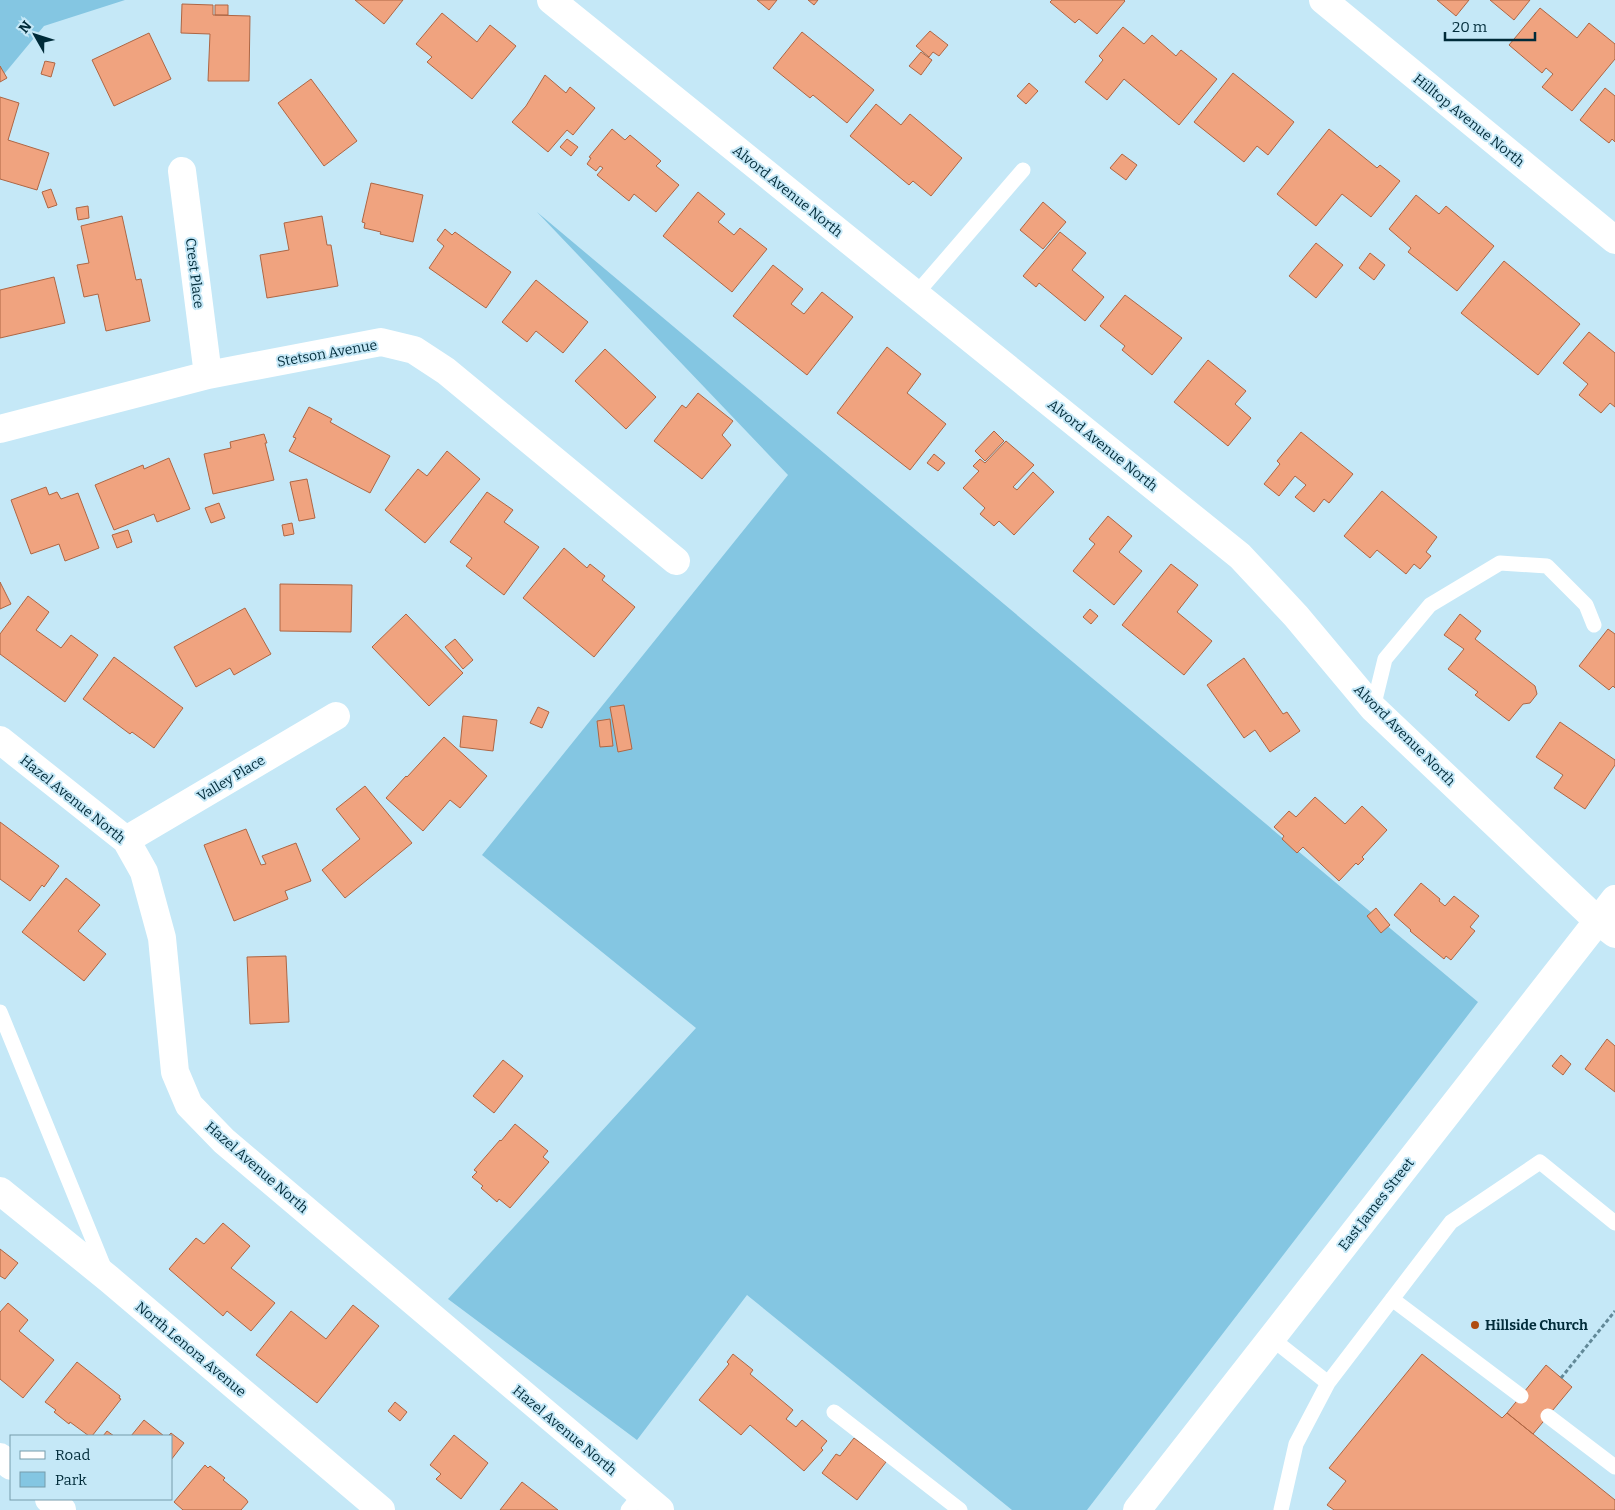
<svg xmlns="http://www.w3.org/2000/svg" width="1615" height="1510" font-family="Bitter,serif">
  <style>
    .green { fill: #84c6e2 }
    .building { fill: #f0a37f; stroke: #ae6644 }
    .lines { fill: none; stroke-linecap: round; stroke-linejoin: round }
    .path { stroke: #628998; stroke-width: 3; stroke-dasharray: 4 2.5; stroke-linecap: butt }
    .lane { stroke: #fff; stroke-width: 15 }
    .street { stroke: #fff; stroke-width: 28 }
    .secondary { stroke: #fff; stroke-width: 28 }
    .poi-dot { fill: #af4d11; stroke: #c5e8f7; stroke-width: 2 }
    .labels { text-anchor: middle; stroke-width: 4; stroke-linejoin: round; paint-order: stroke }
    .street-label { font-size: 14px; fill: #002b39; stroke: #c5e8f7 }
    .poi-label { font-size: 14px; font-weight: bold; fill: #002b39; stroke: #c5e8f7; text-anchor: start }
  </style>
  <rect width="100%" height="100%" fill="#c5e8f7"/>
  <path class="green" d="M0,0H125L44,26L0,79Z
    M537,212L1478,1002L1087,1510H1012L747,1295L637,1440L448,1299L696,1028L482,855L788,475Z"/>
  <path class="building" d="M355,0H403L384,24Z
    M757,0H777L769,10Z
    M808,0H818L814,5Z
    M1052,0H1124L1125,1L1097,34L1079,19L1075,23L1050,2Z
    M1437,0H1469L1456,16Z
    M1490,0H1530L1514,20Z
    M182,4L213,5V15L250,16L249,81H208L210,34L181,33Z
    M215,5H228V15H215Z
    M1540,8L1577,38L1589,23L1615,44V59L1572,111L1542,87L1553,74L1546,68L1542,73L1509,45Z
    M442,13L477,42L490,25L516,46L472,99L427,62L432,57L416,44Z
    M1123,27L1144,44L1152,35L1176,56L1181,50L1217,79L1179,125L1124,79L1107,100L1085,82L1103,60L1099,56Z
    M930,31L948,45L939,56L933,52L929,57L916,46Z
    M802,32L874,90L847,123L813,95L810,98L773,68Z
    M149,33L171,79L114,106L92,60Z
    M921,52L932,60L921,75L909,66Z
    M45,61L55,63L51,77L41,74Z
    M0,66L7,78L0,82Z
    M1233,73L1294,122L1268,155L1257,146L1244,162L1194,122Z
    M545,75L566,93L570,87L595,108L573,135L567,130L548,152L512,122L526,106Z
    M311,79L357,141L324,166L278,103Z
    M1029,83L1038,91L1026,104L1017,96Z
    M1605,88L1615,96V142L1612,139L1609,143L1580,120Z
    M0,97L19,103L8,140L49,153L37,190L0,179Z
    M876,104L901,125L910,114L962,158L931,196L913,181L909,185L850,136Z
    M612,129L625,140L630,135L661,161L656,166L679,185L656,212L634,194L629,201L597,175L603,168L600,166L596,171L587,164L591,158L589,157Z
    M1329,129L1377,168L1380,165L1400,181L1371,217L1342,194L1316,226L1277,194Z
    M567,139L578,147L571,156L560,147Z
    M1122,154L1137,165L1126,180L1110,168Z
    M371,183L423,195L413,242L380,234L381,232L364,228L365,223L362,222Z
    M51,189L57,205L48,208L42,192Z
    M698,192L725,214L718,222L734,235L740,228L767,249L732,292L663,236Z
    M1416,195L1439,214L1446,206L1494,246L1457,291L1408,252L1411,248L1389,229Z
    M1043,202L1066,222L1043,249L1020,230Z
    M88,206L89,218L78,220L76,208Z
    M122,216L136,280L141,279L150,321L106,331L98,294L84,297L77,265L89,263L81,226Z
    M322,216L327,245H331L338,286L267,298L260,255L289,250L284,223Z
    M445,229L452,235L455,232L511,272L486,308L429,268L444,246L437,240Z
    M1060,232L1086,253L1072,270L1104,297L1085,321L1039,283L1036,287L1023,276Z
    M1316,243L1343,265L1316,298L1289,276Z
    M1370,253L1385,265L1374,280L1359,268Z
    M1504,261L1580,324L1538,375L1461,313Z
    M773,265L803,289L791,304L804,314L822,292L853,317L807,375L733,316Z
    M54,277L65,323L0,338V290Z
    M536,280L588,322L563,353L536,331L527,342L502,322Z
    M1125,295L1182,338L1152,375L1122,350L1125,346L1100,326Z
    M1589,332L1615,353V407L1610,403L1601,413L1579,395L1588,384L1563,363Z
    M887,347L921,374L907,393L946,424L910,470L837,413Z
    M605,349L656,397L626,429L575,381Z
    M1208,360L1246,391L1235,404L1251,418L1228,446L1174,402Z
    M698,393L733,421L722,435L731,445L702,479L654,441L682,405L686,408Z
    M309,407L332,419L330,422L390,456L370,493L289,451L296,438L293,437Z
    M994,431L1004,441L985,461L975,451Z
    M1301,432L1353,474L1329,503L1324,499L1314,512L1295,497L1306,485L1295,476L1279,496L1264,484L1280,464L1277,461Z
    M264,434L267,443H265L274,480L213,494L204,454L231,448L230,442Z
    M1006,441L1034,465L1013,487L1017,490L1033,472L1054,492L1014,535L999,521L994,526L980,514L985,508L963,488L979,471L973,466L980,459L985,463Z
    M447,451L480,479L425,543L385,510L418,469L427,476Z
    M934,454L945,463L938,471L927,463Z
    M169,458L190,509L157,522L154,514L114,530L95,485L143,465L144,469Z
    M307,479L315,518L299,521L290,482Z
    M46,487L49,495L57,492L61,499L78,493L99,548L65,561L59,544L31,554L11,500Z
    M1382,491L1437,537L1426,552L1431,556L1420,569L1414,564L1406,574L1377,550L1370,558L1344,536Z
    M487,492L513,510L504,522L539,547L504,595L466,566L472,558L450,542Z
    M219,503L225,518L211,523L205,508Z
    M1108,516L1132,536L1119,552L1142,571L1114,605L1073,571L1095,544L1089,539Z
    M292,523L294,534L284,536L282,525Z
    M128,530L132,542L117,548L112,535Z
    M564,548L587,568L590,564L605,576L602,580L635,607L594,657L523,598Z
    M1171,564L1198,585L1177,612L1212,641L1184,675L1122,625Z
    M0,582L11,604L0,609Z
    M280,584L352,585L351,632L280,631Z
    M28,596L49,612L36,630L61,648L71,635L98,655L65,702L0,654V634Z
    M245,608L271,654L234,675L230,668L196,687L174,647Z
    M1090,609L1098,616L1091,624L1083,617Z
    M406,614L463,673L429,706L372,647Z
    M1460,614L1481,631L1475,639L1535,686L1537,694L1530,703L1523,704L1509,721L1475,695L1478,692L1448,669L1464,649L1444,635Z
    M1608,629L1615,634V688L1613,686L1609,690L1579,666Z
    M455,639L473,660L463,669L445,647Z
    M114,657L183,708L154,748L132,732L130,734L83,699Z
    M1244,658L1283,714L1287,712L1300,731L1270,752L1255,730L1244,738L1207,685Z
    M624,705L632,749L618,752L610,707Z
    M538,707L549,712L542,728L530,723Z
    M463,716L497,720L493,751L460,747Z
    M610,719L613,746L600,747L597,721Z
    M1560,722L1615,760V765L1585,809L1554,788L1563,775L1536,757Z
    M444,737L487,776L460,808L450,800L423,831L386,798L406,776L407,777Z
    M365,786L412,843L345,898L322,870L360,839L336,809Z
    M1315,797L1345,824L1362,806L1387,830L1362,857L1364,859L1358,865L1356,863L1339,881L1303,847L1297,853L1282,839L1284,836L1274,827L1289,811L1296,817Z
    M0,822L59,866L44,887L42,885L30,901L0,879Z
    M246,829L261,865L266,864L262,856L296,843L311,881L285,891L288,899L234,921L204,845Z
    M66,878L100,905L78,931L106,954L84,981L22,932Z
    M1421,883L1440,899L1439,901L1445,906L1454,896L1479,916L1470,927L1475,931L1451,960L1446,956L1444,959L1410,931L1411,930L1394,915Z
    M1376,908L1390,925L1381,933L1367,916Z
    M286,956L289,1022L250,1024L247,957Z
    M1607,1039L1615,1046V1092L1585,1069Z
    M1561,1055L1571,1064L1563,1075L1552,1066Z
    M503,1060L523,1076L494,1113L473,1096Z
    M515,1124L548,1151L543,1157L549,1162L510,1208L499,1199L497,1202L481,1188L483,1186L472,1177L477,1172L474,1170L500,1140L501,1141Z
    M223,1223L250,1246L231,1268L275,1303L251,1331L227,1311L223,1316L169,1269L196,1238L204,1244Z
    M0,1249L18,1263L5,1279L0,1276Z
    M8,1303L28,1320L19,1331L54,1360L23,1398L0,1379V1312Z
    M353,1305L379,1326L317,1403L256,1355L291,1311L326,1339Z
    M733,1354L753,1370L750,1374L793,1410L786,1419L796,1427L802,1420L827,1441L821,1448L823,1450L804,1471L750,1425L741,1435L699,1400L729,1364L727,1362Z
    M1422,1354L1502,1418L1507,1413L1615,1500V1510H1334L1327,1505L1346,1481L1329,1468Z
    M77,1362L120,1396L119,1398L121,1399L92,1436H89L70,1422L69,1424L54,1412L56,1410L45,1402Z
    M1546,1365L1572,1387L1533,1434L1507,1413Z
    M395,1402L407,1412L400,1421L388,1411Z
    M144,1420L164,1436H131Z
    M107,1431L114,1436H103Z
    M171,1433L184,1443L171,1460V1436H168Z
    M454,1435L488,1463L461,1499L436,1479L441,1474L430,1465Z
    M854,1438L886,1462L857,1500L822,1473L836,1454L840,1456Z
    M205,1465L208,1468L210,1466L225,1478L223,1480L246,1499L248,1502L241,1510H183L174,1502Z
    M522,1482L558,1510H500Z"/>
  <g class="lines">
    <path class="path" d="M1561,1378L1615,1311"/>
    <path class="lane" d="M916,294L1023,170
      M1373,708L1385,659L1430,605L1500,563L1547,566L1586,605L1594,625
      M0,1012L106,1272
      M1392,1299L1521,1396
      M1271,1338L1328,1383
      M834,1412L960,1510
      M1548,1416L1615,1467
      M628,1510L641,1494
      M1281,1510L1296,1444L1328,1383L1451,1222L1540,1162L1615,1223"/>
    <path class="street" d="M551,0L1240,556L1296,616L1373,708L1598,921L1615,934
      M1323,0L1615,240
      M182,171L208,375
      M0,429L208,375L381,342L414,350L446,371L676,561
      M0,740L126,840L144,872L162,938L175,1072L189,1105L224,1141L660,1510
      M126,840L336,716
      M0,1191L109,1279L381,1510
      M0,1457L11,1466
      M49,1499L62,1510"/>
    <path class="secondary" d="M1137,1510L1615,899"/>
  </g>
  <circle class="poi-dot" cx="1475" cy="1325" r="5"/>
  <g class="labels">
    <g class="street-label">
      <text transform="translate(1469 120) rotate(39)" y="5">Hilltop Avenue North</text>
      <text transform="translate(788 191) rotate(39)" y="5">Alvord Avenue North</text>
      <text transform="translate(195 273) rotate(83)" y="5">Crest Place</text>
      <text transform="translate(327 353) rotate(-10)" y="5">Stetson Avenue</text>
      <text transform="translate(1103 445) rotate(39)" y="5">Alvord Avenue North</text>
      <text transform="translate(1405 735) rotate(45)" y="5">Alvord Avenue North</text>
      <text transform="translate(231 778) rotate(-31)" y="5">Valley Place</text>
      <text transform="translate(73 799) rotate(39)" y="5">Hazel Avenue North</text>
      <text transform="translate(257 1167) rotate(41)" y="5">Hazel Avenue North</text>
      <text transform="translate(1376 1204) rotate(-52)" y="5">East James Street</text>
      <text transform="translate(191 1349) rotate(40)" y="5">North Lenora Avenue</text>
      <text transform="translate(565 1430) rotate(40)" y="5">Hazel Avenue North</text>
    </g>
    <g class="poi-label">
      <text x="1485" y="1330">Hillside Church</text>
    </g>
  </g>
  <rect x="10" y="1435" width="162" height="65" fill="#c5e8f7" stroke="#769cab"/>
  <rect x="20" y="1451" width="25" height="8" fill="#ffffff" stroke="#769cab"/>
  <text x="55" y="1460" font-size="15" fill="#002b39">Road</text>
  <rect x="20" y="1472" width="25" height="15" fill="#84c6e2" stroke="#769cab"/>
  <text x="55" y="1485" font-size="15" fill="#002b39">Park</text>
  <g transform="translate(35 35) rotate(309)" stroke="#c5e8f7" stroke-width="4" paint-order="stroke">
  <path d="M0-4L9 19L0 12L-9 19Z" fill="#002b39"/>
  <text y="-8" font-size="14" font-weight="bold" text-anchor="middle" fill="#002b39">N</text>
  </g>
  <path d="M1445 32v8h90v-8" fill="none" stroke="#002b39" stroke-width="2.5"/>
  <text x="1452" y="32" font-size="15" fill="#002b39" stroke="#c5e8f7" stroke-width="4" paint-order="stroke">20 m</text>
</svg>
